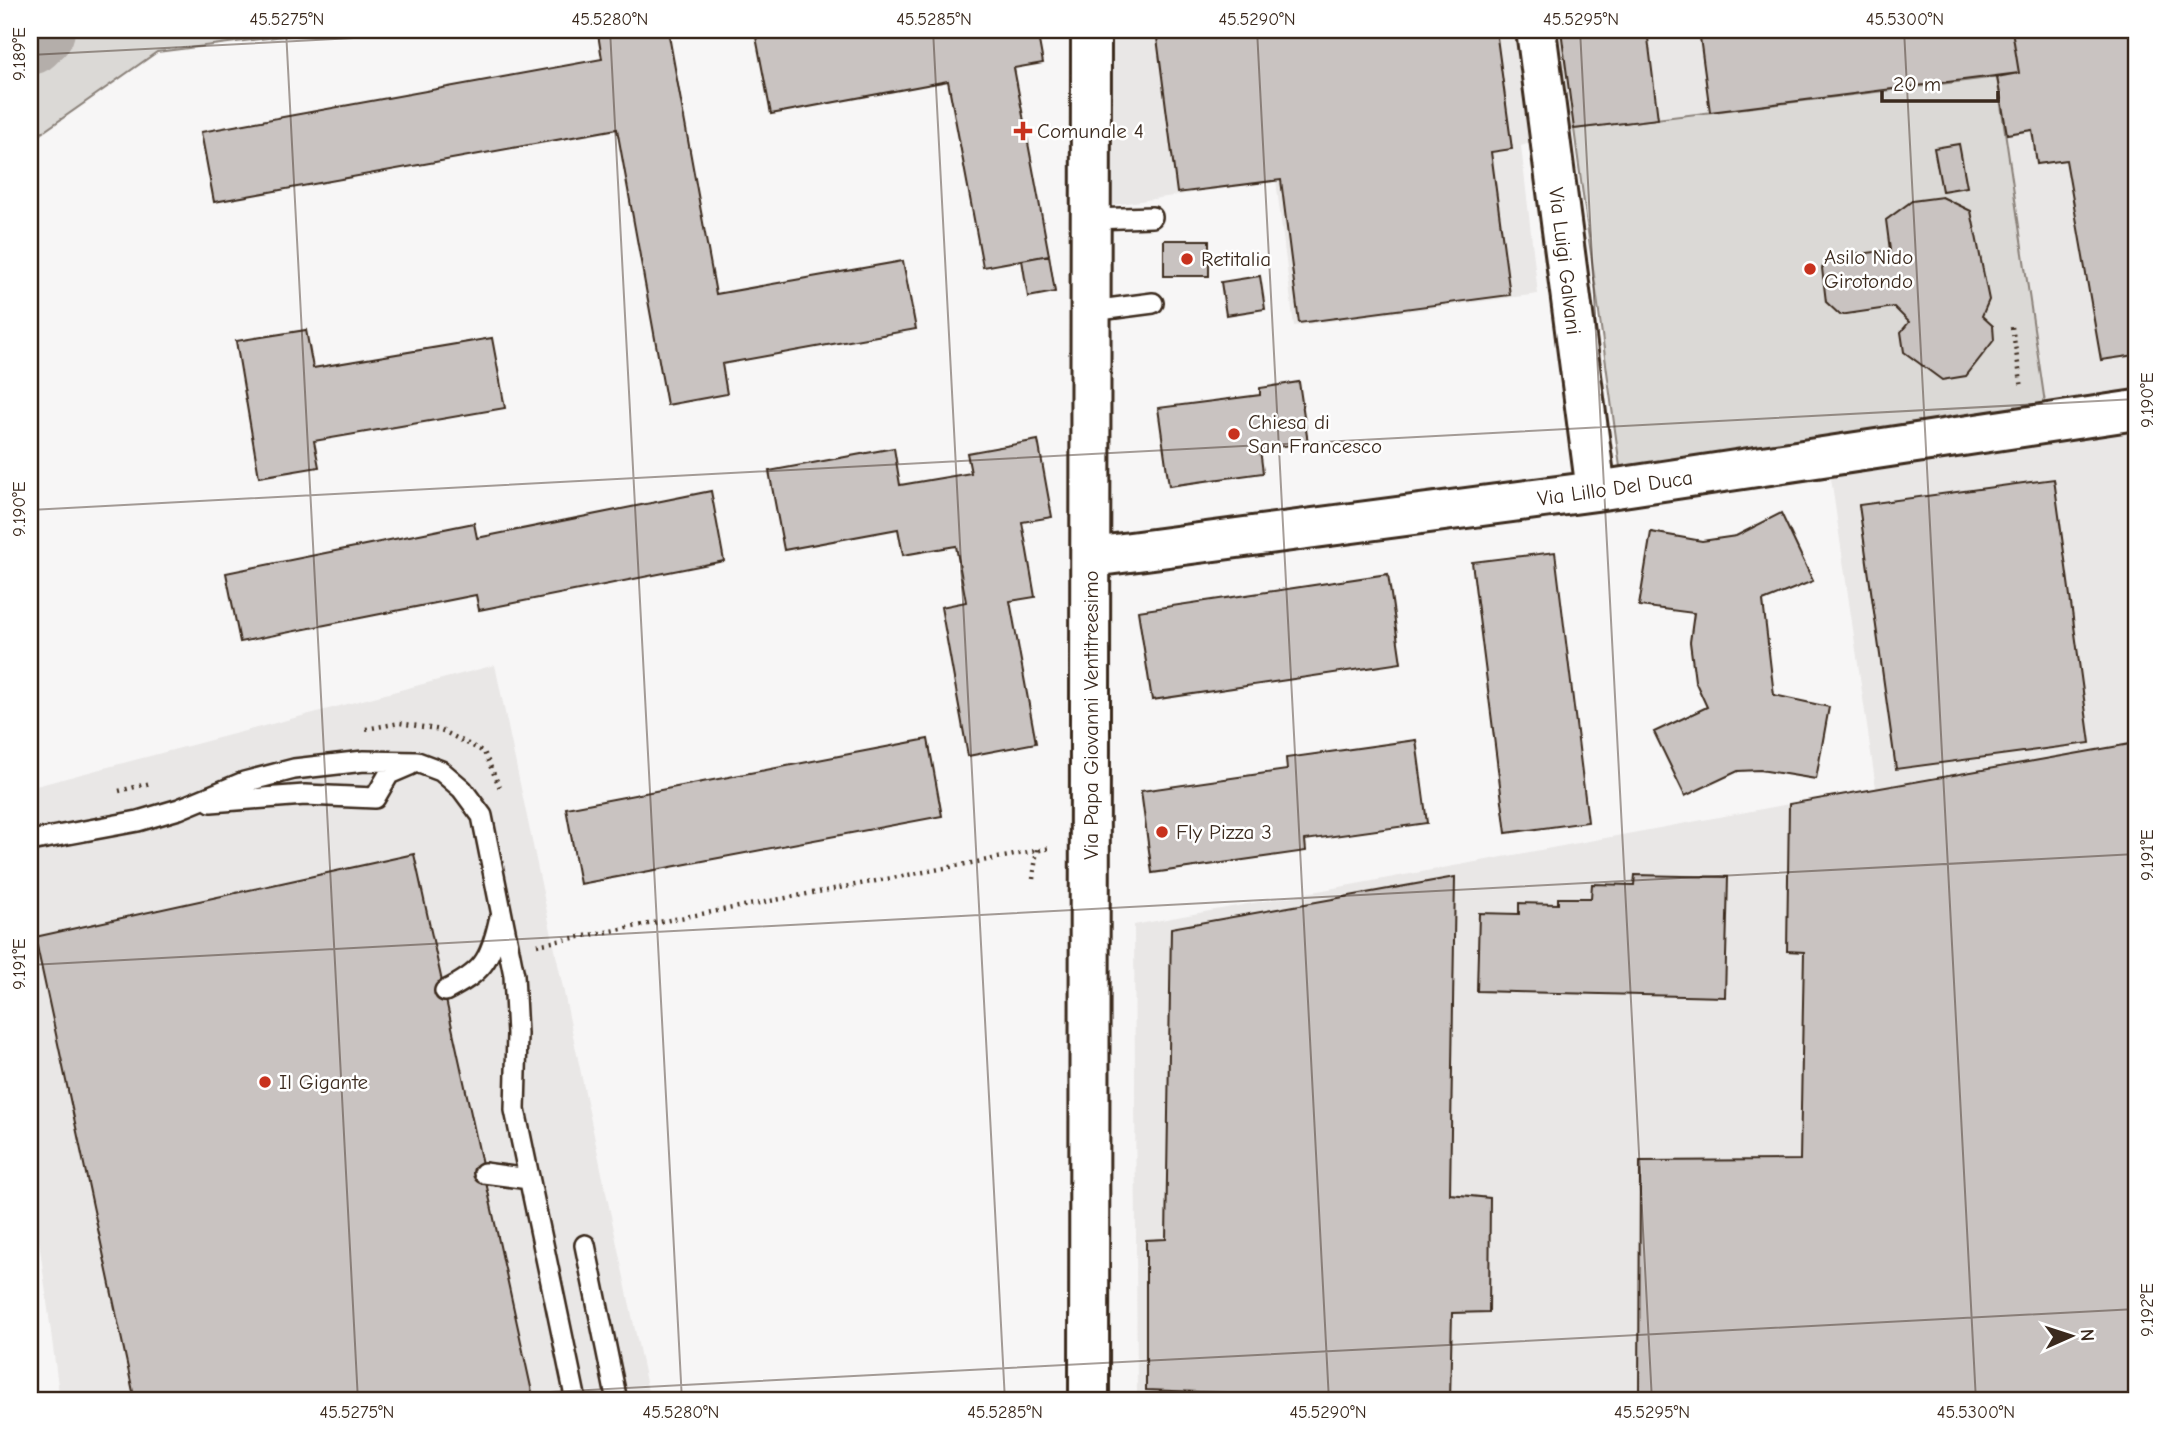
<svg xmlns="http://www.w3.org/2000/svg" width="2166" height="1431" font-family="'Comic Neue',sans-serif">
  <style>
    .built { fill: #e9e7e6 }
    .green { fill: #dbd9d6; stroke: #8b827a; stroke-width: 2 }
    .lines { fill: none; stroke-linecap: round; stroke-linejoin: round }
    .river { stroke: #b4aeaa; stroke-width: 70 }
    .building { fill: #c9c3c1; stroke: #3b2a1e; stroke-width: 2 }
    .service-casing { stroke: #3b2a1e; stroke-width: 24 }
    .minor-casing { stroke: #3b2a1e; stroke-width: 44 }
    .path { stroke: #3b2a1e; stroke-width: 4.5; stroke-dasharray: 2 5; stroke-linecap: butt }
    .service { stroke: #fff; stroke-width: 19 }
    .minor { stroke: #fff; stroke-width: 38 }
    .ticks { fill: none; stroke: #3b2a1e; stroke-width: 2; stroke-opacity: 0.45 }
    .poi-dot { fill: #c8321e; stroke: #fff; stroke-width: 2.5 }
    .labels { text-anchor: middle; stroke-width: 5; stroke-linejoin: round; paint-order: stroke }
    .poi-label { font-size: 21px; fill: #3b2a1e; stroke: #fff; text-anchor: start }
    .street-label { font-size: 21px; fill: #3b2a1e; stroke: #fff }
    .neatline { fill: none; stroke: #3b2a1e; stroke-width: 2.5 }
    .ticks-label { font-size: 18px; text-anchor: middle; fill: #3b2a1e }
  </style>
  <rect width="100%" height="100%" fill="#f7f6f6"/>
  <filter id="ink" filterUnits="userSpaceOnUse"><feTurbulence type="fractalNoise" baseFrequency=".0143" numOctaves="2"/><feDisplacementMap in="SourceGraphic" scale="14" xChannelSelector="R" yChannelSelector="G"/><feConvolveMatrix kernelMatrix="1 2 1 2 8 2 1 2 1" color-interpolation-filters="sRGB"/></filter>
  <g filter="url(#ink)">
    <path class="built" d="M1111,30H2136V1401H1137L1134,925L1876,788L1831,478L2053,444L2045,403L1620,467L1574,129L1521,146L1538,294L1294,326L1276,180L1108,206Z
      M495,665L650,1401H60L32,1187L36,786Z"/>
    <path class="green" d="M30,30H331L157,52L30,141Z
      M1997,77L2045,403L1620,467L1574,129Z"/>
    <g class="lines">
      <path class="river" d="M30,40L40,30"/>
    </g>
    <path class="building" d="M622,30H668L716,294L903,261L916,329L722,364L727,394L667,405L617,129L214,202L201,132L602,59L598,34Z
      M794,30H1037L1043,63L1014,68L1049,255L983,267L948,81L771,114L756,37Z
      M1156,30H1496L1512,149L1491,152L1510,295L1299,323L1281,180L1177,193Z
      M1561,30H1647L1658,119L1574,129Z
      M1699,30H2012L2019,73L1710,112Z
      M2012,30H2136V355L2101,360L2066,160L2037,164L2032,130L2007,134L1997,77L2019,73Z
      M1959,144L1967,187L1942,191L1934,148Z
      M1942,197L1971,211L1989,300L1982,316L1993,326L1994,340L1966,376L1942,380L1904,352L1901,332L1909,322L1894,307L1840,315L1826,302L1822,268L1831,258L1890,250L1886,220L1912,201Z
      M1164,240H1209V276H1164Z
      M1049,255L1055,292L1028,297L1022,260Z
      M1260,276L1265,309L1226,315L1221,282Z
      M306,330L313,368L492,338L505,408L314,441L319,467L259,477L236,341Z
      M1299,382L1308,443L1260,449L1263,473L1169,486L1158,408L1260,395V388Z
      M1038,440L1052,517L1022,522L1035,597L1010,601L1036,743L968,756L941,607L966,602L956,546L903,555L898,529L784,550L769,471L894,448L900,485L971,473L967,453Z
      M2054,479L2090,743L1896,769L1859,505Z
      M711,491L724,561L479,610L476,595L240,642L226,573L474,523L477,538Z
      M1781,513L1813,581L1763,601L1774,695L1829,707L1816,779L1760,770L1738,771L1685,796L1654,732L1707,707L1695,681L1690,642L1694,613L1639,606L1651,532L1702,541L1736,536Z
      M1555,552L1588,822L1506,833L1472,562Z
      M1388,574L1401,663L1152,700L1138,611Z
      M928,739L942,816L580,884L566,808Z
      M1416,740L1427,823L1305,840L1306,851L1152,873L1141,791L1287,770L1286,758Z
      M2136,743V1401H1639L1640,1161L1800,1160L1804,952L1787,951L1789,804Z
      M414,854L534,1401H135L35,937Z
      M1635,875L1728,877L1725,997L1477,991L1479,913L1519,914V903L1558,904V898H1591L1592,884L1634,885Z
      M1455,877L1450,1194L1490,1198L1489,1312L1452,1313L1450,1401H1226L1225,1393L1146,1390V1240L1166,1239L1171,928Z"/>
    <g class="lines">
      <defs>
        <path id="service" d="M1093,219L1152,217
          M1092,311L1153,303
          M211,802L305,795L375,798L389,774L410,765
          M30,841L138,821L179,809L244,782L294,769L364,761L417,762L441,771L462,789L482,816L514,975L517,1034L515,1110L576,1401
          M445,991C482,972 490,962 499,921
          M484,1173L529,1179
          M585,1245L617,1401"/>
        <path id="minor" d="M1536,30L1596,491
          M1092,557L1596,491L2136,410
          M1089,1401L1091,30"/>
      </defs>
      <use href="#service" class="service-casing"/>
      <use href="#minor" class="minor-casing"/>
      <path class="path" d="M2012,327L2022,388
        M366,729L400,723L441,730L484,752L501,790
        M119,791L151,783
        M1033,879L1037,849
        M537,945L1051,848"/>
      <use href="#service" class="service"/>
      <use href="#minor" class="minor"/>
    </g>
  </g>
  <path class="ticks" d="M286,30L358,1401M610,30L682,1401M933,30L1005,1401M1257,30L1329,1401M1580,30L1652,1401M1904,30L1976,1401M30,55L506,30M30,510L2136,399M30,965L2136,854M30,1314L34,1401M377,1401L2136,1309"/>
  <g class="poi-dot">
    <path d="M1019.5 120.5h7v7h7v7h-7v7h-7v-7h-7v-7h7z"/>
    <circle cx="1187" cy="259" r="7"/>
    <circle cx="1810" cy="269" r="7"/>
    <circle cx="1234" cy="434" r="7"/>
    <circle cx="1162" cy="832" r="7"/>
    <circle cx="265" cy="1082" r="7"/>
  </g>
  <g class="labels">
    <g class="poi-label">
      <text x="1037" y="138">Comunale 4</text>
      <text x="1824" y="264">Asilo Nido<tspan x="1824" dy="24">Girotondo</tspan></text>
      <text x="1201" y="266">Retitalia</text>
      <text x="1248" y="429">Chiesa di<tspan x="1248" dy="24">San Francesco</tspan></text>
      <text x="1176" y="839">Fly Pizza 3</text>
      <text x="279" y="1089">Il Gigante</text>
    </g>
    <g class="street-label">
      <text transform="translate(1565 261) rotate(83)" y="7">Via Luigi Galvani</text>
      <text transform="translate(1615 488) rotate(-8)" y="7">Via Lillo Del Duca</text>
      <text transform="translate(1091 715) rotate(-90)" y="7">Via Papa Giovanni Ventitreesimo</text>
    </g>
  </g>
  <rect width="2166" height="1431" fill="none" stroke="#fff" stroke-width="77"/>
  <g transform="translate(2071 1336) rotate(87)" stroke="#ffffff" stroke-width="5" paint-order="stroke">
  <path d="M0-5L12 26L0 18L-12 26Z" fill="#3b2a1e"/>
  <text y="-10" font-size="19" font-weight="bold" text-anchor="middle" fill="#3b2a1e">N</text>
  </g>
  <path d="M1882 91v10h116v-10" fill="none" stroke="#3b2a1e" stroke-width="3.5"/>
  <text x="1893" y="91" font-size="21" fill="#3b2a1e" stroke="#ffffff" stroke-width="5" paint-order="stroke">20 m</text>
  <rect x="38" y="38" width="2090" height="1354" class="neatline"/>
  <g class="ticks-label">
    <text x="287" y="25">45.5275°N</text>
    <text x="610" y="25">45.5280°N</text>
    <text x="934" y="25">45.5285°N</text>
    <text x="1257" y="25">45.5290°N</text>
    <text x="1581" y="25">45.5295°N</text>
    <text x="1905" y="25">45.5300°N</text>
    <text transform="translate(19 54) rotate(-90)" y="6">9.189°E</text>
    <text transform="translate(2147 400) rotate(-90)" y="6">9.190°E</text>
    <text transform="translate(19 509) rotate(-90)" y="6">9.190°E</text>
    <text transform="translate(2147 855) rotate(-90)" y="6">9.191°E</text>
    <text transform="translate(19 964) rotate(-90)" y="6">9.191°E</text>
    <text transform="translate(2147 1310) rotate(-90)" y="6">9.192°E</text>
    <text x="357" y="1418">45.5275°N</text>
    <text x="681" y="1418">45.5280°N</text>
    <text x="1005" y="1418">45.5285°N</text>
    <text x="1328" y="1418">45.5290°N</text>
    <text x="1652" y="1418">45.5295°N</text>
    <text x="1976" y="1418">45.5300°N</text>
  </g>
</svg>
